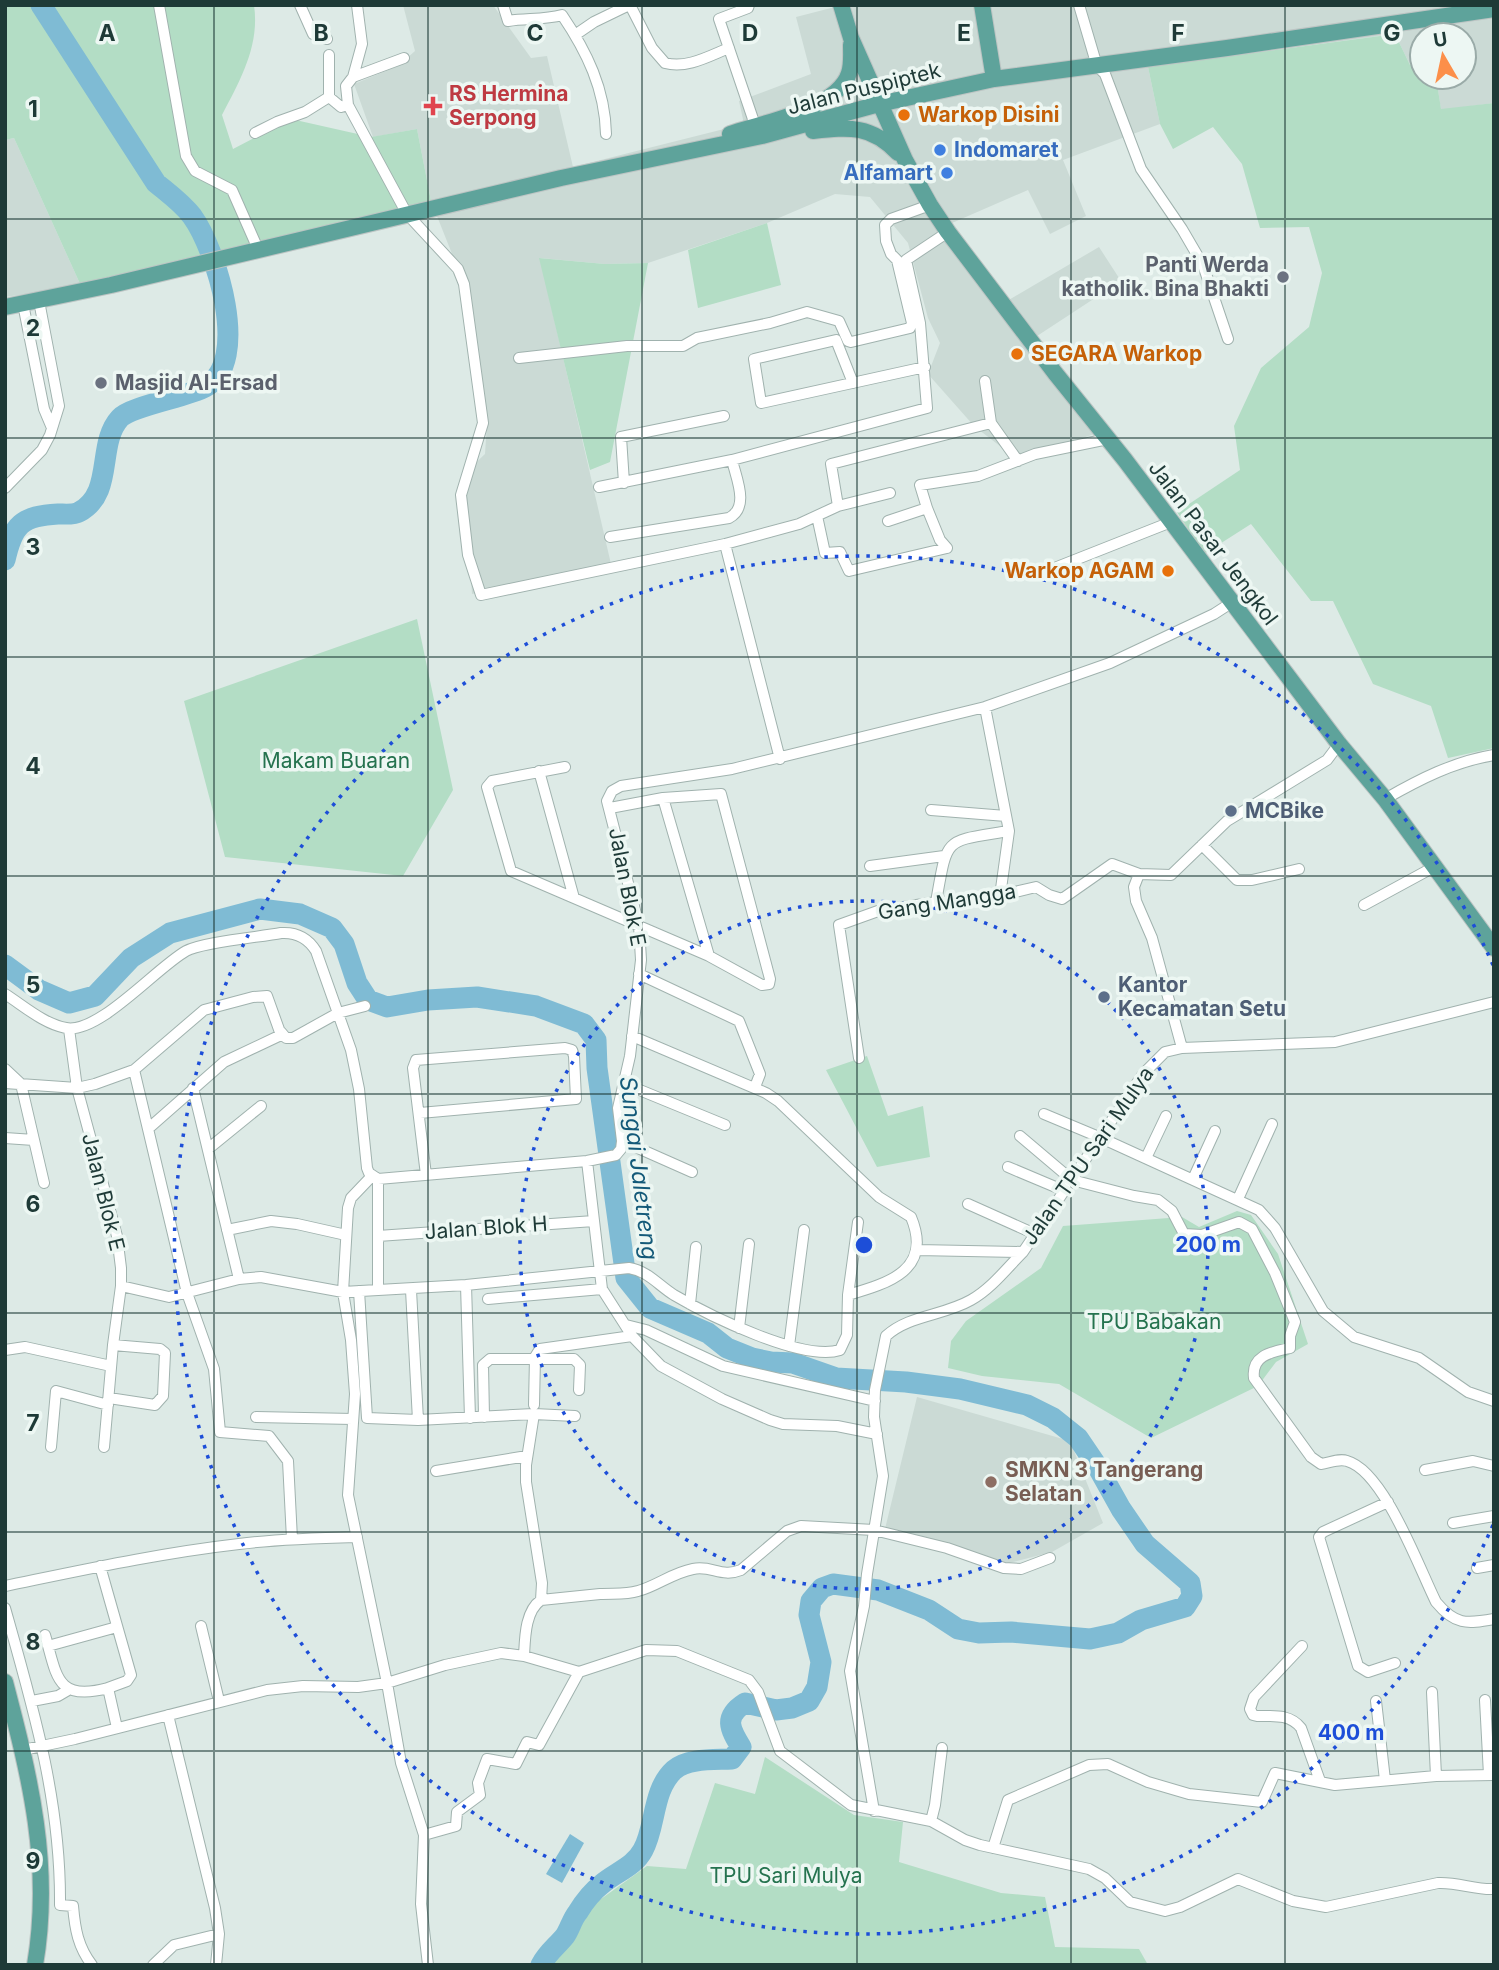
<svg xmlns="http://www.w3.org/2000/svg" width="1499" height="1970" font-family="Inter,sans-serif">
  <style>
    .built { fill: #cbdad5 }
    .green { fill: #b3ddc5 }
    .water { fill: #7fbbd4 }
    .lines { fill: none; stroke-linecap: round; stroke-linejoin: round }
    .river { stroke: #7fbbd4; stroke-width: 21 }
    .street-casing { stroke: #a0b2ae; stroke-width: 12 }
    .primary-casing { stroke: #bcc4c3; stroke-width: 18 }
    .street { stroke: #fff; stroke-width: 10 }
    .primary { stroke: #5ea39b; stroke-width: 16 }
    .grid { fill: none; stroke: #1e3a37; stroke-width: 2; stroke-opacity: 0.55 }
    .ring { fill: none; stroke: #1d4ed8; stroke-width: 3.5; stroke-dasharray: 3.5 7 }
    .health-dot { fill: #e0444e; stroke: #edf7f3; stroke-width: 2.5 }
    .food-dot { fill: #e8710a; stroke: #edf7f3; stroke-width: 2.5 }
    .shop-dot { fill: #3f7fe0; stroke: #edf7f3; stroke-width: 2.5 }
    .worship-dot { fill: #6b7280; stroke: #edf7f3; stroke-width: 2.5 }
    .service-dot { fill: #5c6f8a; stroke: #edf7f3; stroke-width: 2.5 }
    .education-dot { fill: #8d6e63; stroke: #edf7f3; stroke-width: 2.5 }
    .labels { text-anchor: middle; stroke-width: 7; stroke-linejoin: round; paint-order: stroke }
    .street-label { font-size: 21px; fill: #1e3a37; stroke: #edf7f3 }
    .health-label { font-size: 21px; font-weight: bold; fill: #be3a42; stroke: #edf7f3; text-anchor: start }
    .food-label { font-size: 21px; font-weight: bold; fill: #c56008; stroke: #edf7f3; text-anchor: start }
    .shop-label { font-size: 21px; font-weight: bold; fill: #366cbe; stroke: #edf7f3; text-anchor: start }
    .worship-label { font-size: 21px; font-weight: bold; fill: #5b616d; stroke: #edf7f3; text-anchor: end }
    .park-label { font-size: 21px; fill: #25734f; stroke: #edf7f3 }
    .service-label { font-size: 21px; font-weight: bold; fill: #4e5e75; stroke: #edf7f3; text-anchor: start }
    .education-label { font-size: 21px; font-weight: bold; fill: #785e54; stroke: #edf7f3; text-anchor: start }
    .water-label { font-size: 23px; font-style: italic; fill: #145a79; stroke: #edf7f3 }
    .grid-label { font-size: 23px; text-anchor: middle; font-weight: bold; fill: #1e3a37; stroke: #edf7f3; stroke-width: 7; stroke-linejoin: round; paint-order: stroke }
    .centre { fill: #1d4ed8; stroke: #edf7f3; stroke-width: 3.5 }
    .ring-label { font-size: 21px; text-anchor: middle; font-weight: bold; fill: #1d4ed8; stroke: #edf7f3; stroke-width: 7; stroke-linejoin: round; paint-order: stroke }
  </style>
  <rect width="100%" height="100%" fill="#ddeae6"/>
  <path class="built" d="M403,5H493L531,58L547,56L573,167L744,124L739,101L811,74L796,17L835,7V5H1494V103L1441,110L1436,77H1464V35H1422V63L1410,65L1395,34L1148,67L1160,124L1063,160L1086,216L1050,234L1028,190L952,223L1007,301L1099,247L1121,281L1034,338L1106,430L1018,460L974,426L928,374L940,343L928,318L908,243L870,197L835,194L767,223L648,263L605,264L540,258L611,564L472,594L464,474L485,454L487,423L470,299L431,201L417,129L373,137L354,84L398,66L415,51Z
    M14,138L81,286L5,297V140Z
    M917,1397L1070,1441L1103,1523L1052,1552L1009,1563L885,1529Z"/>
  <path class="green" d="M5,5H254C260,46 240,80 222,115L233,149L291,119L371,137L417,129L431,201L81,286L14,138L5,140Z
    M1395,34L1410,65L1422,63V77H1436L1441,109L1494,103V748L1448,758L1431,706L1373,684L1333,601H1311L1251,524L1204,554L1177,512L1240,470L1234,426L1261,368L1309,327L1322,273L1309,227L1260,228L1242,164L1213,127L1173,149L1160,124L1148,67Z
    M767,223L781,285L698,308L688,250Z
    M539,258L605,264L648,263L610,462L590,470Z
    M417,619L453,790L403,876L225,857L184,701Z
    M867,1056L888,1116L923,1106L930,1157L877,1167L826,1070Z
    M1237,1211L1251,1215L1278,1254L1308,1344L1276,1362L1258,1386L1151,1438L1059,1384L982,1376L948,1368L951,1341L966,1321L1041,1268L1063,1226L1182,1217L1199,1227Z
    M765,1757L854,1815L903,1822L899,1862L1001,1893L1045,1897L1055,1947L1139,1949L1148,1965H552L559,1944L594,1904L647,1866L686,1869L715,1783L755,1794Z"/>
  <path class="water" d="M570,1834L584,1843L562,1883L546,1874Z"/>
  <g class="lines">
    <path class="river" d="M5,560C13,524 22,516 58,514C65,514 74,515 79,512C115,493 96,444 120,418C131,406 187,397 205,387C252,362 216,249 192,216C182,203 168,193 156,183L41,5
      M5,965L39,990L69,1003L95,996L131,958L170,933L260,909L300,914L332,928L344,944L357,983L368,1000L387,1007L428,1000L477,997L536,1006L584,1024L596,1040L597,1068L626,1278L650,1308L708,1333L727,1348L752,1358L771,1362L793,1363L836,1378L906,1382L960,1389L1027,1405L1053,1418L1078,1438L1097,1466L1121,1509L1145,1544L1190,1583L1192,1596L1185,1607L1141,1620L1118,1633L1090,1639L1011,1632L979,1633L958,1629L929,1610L878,1590L833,1584L822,1588L811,1601L809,1615L821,1662L817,1687L809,1701L792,1708L776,1710L745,1703C723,1717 730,1729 741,1747L732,1759C714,1760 688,1758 674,1770C652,1790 656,1827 643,1850C634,1867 616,1872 602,1884C593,1891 584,1902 578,1912C572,1919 570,1929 565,1936C557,1946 547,1953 541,1965"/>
    <defs>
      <path id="street" d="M159,5L186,156L195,171L232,190L258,249
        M300,5L313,34L327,39
        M503,5L508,21C526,18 544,20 562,15C587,52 605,89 606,134
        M630,5L652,48L665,63C687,69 709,56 729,48
        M749,5L748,8L719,19L755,125
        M1079,5L1097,66L1105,74L1141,169L1182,229L1203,265L1228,339
        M575,35L594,22L629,5
        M329,55V97L341,107L348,105
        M404,58L353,77L346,86L348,105L407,214L458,269L464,284L483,423L461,495L468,555L481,595L725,544L799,524L838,506L831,464L991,423L985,381
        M353,77L362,44L357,5
        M255,133L277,122L305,112L329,97
        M23,304L44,409L52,428
        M519,358L627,346H683L697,338L770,323L807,312L839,321L848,341L851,342L910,328L912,323L897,260L891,254L886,241L885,225L891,219L930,205
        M853,383L836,340L754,359L761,403L925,367
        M991,423L1018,461
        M624,483L621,437L724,416
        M599,487L732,460
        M5,488L42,450L50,435L59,406L39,301
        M838,506L890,493
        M927,508L940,540L947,548
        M817,516L825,553L840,552L849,571L947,548
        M888,521L927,508L920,485L978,476L1035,454L1108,439
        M610,537L729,518C750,507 736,478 732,460L927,408L920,323L906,260L948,232
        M725,544L780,759
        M1057,567L1171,522
        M985,707L1009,831L1000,896
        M565,767L492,781L487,787L511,871L709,956L762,985L769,984L770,979L721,794L663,798L709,956
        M539,771L574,898
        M1385,799C1420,779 1453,762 1494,755
        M610,808L663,798
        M931,810L1006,816
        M1202,845L1237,880H1252L1299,869
        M870,866L944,856
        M1139,874L1134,887L1136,901L1152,938L1182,1048
        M936,902C948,835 943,842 1009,831
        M1364,905L1434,867
        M639,974L739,1021L760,1074L755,1087
        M5,994C24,1006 44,1024 66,1028C99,1034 156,968 186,951C202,942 260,937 281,933C296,932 308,938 316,951L351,1050L359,1089L367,1168L369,1173L378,1179L587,1161L616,1155L621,1149L622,1141L618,1108L630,1056L641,960L639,926L607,801L612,791L621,786L732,769L985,707L1110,663L1214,614L1231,603
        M69,1029L77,1088L117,1236L121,1268V1286L113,1345L104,1447
        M281,1032L286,1038H293L338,1013L365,1006
        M632,1036L766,1093L778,1101L879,1197L911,1217C933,1270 889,1283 848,1295
        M859,1058L839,925L878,911L936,902L977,901L1036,887L1049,895L1062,899L1112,864L1139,874L1171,875L1227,821L1327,760L1339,744
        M5,1069L21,1084L44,1183
        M134,1070L187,1293L214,1369L220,1432L269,1436L288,1461L292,1539
        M5,1083L77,1088L95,1084L134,1070L204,1010L253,997L267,996L281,1035L224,1062L149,1128
        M625,1084L725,1125
        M193,1088L239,1279
        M420,1113L576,1099L574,1056L572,1050L565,1048L416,1060L413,1068L426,1175
        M1044,1114L1099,1137L1259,1210L1275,1228L1323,1311L1354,1337L1419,1358L1468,1392L1494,1401
        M1020,1136L1072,1180L1134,1196L1158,1200L1172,1211L1184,1234L1202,1235L1239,1222L1252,1229L1275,1273L1295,1322L1290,1336V1348C1272,1352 1251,1355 1254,1378L1311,1457L1321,1464C1329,1463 1339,1458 1347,1461C1384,1471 1419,1568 1436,1602C1455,1625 1466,1624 1494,1619
        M5,1138L34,1140
        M622,1141L692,1172
        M208,1149L261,1106
        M1146,1158L1166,1116
        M587,1161L602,1289L632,1336L661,1366L722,1399L770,1420L783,1424L837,1426L877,1434
        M1008,1167L1065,1191
        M372,1176L351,1198L348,1208L343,1292L351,1340L355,1394L348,1495L387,1683L401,1763L424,1835L421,1904L428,1965
        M378,1179V1289
        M1193,1179L1215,1131
        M1238,1199L1272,1124
        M968,1204L1035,1234
        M227,1230L271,1221L297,1224L346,1235
        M378,1236L594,1221
        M917,1250L1023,1252
        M466,1285L470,1418
        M121,1286L169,1297L239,1279L261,1277L343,1292L466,1285L629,1268C648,1271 658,1285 674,1295C708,1315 803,1362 840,1350L847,1335L848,1295L858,1222
        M411,1290L418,1420
        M359,1291L367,1418L418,1420L534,1414L575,1416
        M488,1299L602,1289
        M690,1304L696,1247
        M626,1325L646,1330L723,1366L875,1401
        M739,1328L749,1244
        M789,1346L804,1230
        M5,1350L25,1347L111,1366
        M109,1398L155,1405L163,1396L165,1353L160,1349L113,1345
        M534,1405L535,1357L540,1349L632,1336
        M534,1414L526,1465V1482L542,1583L541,1600
        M256,1417L353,1419
        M484,1417L483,1365L490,1359H574L580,1365L579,1390
        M51,1447L56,1391L108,1405
        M1425,1470L1473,1461L1494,1466
        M436,1471L527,1456
        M1388,1502L1323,1532L1319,1537L1358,1666L1368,1672L1395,1663
        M1453,1523L1494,1516
        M100,1566L131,1675L127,1681L108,1688L117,1728
        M1477,1568L1494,1565
        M5,1586C83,1570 160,1553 239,1544C278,1539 318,1538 357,1537
        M5,1608C33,1707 61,1801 60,1905L73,1906C75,1929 78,1947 92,1965
        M201,1626L219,1701
        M45,1635C57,1676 56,1702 108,1688
        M48,1646L117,1627
        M1302,1646L1254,1697L1250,1709L1253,1715L1257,1716C1274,1716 1290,1714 1301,1728L1320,1781
        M524,1656C525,1638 525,1611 541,1600C561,1598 580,1596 600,1594C613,1593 625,1595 638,1591C657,1586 672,1573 693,1569C712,1565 721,1578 741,1570L787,1531L801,1526L874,1530L947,1548L1004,1568L1021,1569L1050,1558
        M1432,1692L1436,1776
        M1485,1700L1489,1775
        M32,1701L58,1696L70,1689
        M1376,1701L1385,1780
        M168,1715L215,1908L219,1934L216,1965
        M23,1750L75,1739L267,1690L303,1686L358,1687L387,1683L445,1665L501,1653L524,1656L579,1672L646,1650L677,1651L749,1680L758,1692L780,1751L851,1805L931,1821L965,1840L980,1845L1089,1869L1105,1878L1130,1902L1165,1911L1180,1907L1238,1879L1293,1901L1326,1907L1438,1883C1458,1882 1475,1890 1494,1889
        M874,1811L850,1671L864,1606L867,1574L883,1476L874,1417L875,1390L886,1336C909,1315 943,1316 971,1300C991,1289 1007,1268 1023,1252L1143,1074L1165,1052L1182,1048L1335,1042L1494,1002
        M931,1821L935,1805L942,1748
        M424,1835L456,1826L457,1812L480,1795L478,1783L487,1759L516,1764L527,1742L539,1745L579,1672
        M993,1848L1008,1800L1089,1765L1108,1764L1148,1782L1189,1794L1262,1802L1275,1773L1335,1785L1436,1776L1494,1775
        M153,1965L174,1945L219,1934"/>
      <path id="primary" d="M841,5L851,38L905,160L930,205L948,232L1055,373L1125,460L1339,744L1385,799L1494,948
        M982,5L994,79
        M813,131C850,127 871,125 898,153
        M730,134C762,123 838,109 849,73C852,64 851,54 851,45
        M5,307L111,285L561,178L762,136L879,104L994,79L1227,48L1494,9
        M5,1682C30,1777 52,1866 35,1965"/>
    </defs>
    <use href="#street" class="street-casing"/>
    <use href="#primary" class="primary-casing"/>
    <use href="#street" class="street"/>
    <use href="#primary" class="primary"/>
  </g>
  <path class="grid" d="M214,5V1965M428,5V1965M642,5V1965M857,5V1965M1071,5V1965M1285,5V1965M5,219H1494M5,438H1494M5,657H1494M5,876H1494M5,1094H1494M5,1313H1494M5,1532H1494M5,1751H1494"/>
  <g class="ring">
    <circle cx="864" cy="1245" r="344"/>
    <path d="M1493 1525A689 689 0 1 1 1493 965"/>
  </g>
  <path class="health-dot" d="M429.5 95.5h7v7h7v7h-7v7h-7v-7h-7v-7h7z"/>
  <g class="food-dot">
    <circle cx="904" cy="115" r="7"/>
    <circle cx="1017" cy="354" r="7"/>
    <circle cx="1168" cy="571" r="7"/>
  </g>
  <g class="shop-dot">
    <circle cx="940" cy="150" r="7"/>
    <circle cx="947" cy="173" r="7"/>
  </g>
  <g class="worship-dot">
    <circle cx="1283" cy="277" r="7"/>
    <circle cx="101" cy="383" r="7"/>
  </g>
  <g class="service-dot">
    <circle cx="1231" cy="811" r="7"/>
    <circle cx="1104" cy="997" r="7"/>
  </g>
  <circle class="education-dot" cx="991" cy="1482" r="7"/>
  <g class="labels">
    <g class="street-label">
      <text transform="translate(864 89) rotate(-14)" y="7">Jalan Puspiptek</text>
      <text transform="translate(1213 543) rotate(53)" y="7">Jalan Pasar Jengkol</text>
      <text transform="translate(627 887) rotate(79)" y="7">Jalan Blok E</text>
      <text transform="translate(947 902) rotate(-9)" y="7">Gang Mangga</text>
      <text transform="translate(1088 1156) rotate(-55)" y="7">Jalan TPU Sari Mulya</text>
      <text transform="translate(103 1192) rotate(76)" y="7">Jalan Blok E</text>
      <text transform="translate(486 1228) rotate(-4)" y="7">Jalan Blok H</text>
    </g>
    <g class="health-label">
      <text x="449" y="101">RS Hermina<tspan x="449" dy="24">Serpong</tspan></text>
    </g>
    <g class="food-label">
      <text x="918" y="122">Warkop Disini</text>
      <text x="1031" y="361">SEGARA Warkop</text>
      <text x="1154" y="578" text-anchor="end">Warkop AGAM</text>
    </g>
    <g class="shop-label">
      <text x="954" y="157">Indomaret</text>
      <text x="933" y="180" text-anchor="end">Alfamart</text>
    </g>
    <g class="worship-label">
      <text x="1269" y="272">Panti Werda<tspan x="1269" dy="24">katholik. Bina Bhakti</tspan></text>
      <text x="115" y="390" text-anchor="start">Masjid Al-Ersad</text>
    </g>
    <g class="park-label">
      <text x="336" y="768">Makam Buaran</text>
      <text x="1154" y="1329">TPU Babakan</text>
      <text x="786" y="1883">TPU Sari Mulya</text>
    </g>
    <g class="service-label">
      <text x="1245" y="818">MCBike</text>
      <text x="1118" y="992">Kantor<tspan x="1118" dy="24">Kecamatan Setu</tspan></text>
    </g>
    <g class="education-label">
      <text x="1005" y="1477">SMKN 3 Tangerang<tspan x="1005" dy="24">Selatan</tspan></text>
    </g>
    <g class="water-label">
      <text transform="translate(639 1168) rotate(83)" y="8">Sungai Jaletreng</text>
    </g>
  </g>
  <g class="grid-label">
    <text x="107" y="41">A</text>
    <text x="321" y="41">B</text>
    <text x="535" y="41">C</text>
    <text x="750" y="41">D</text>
    <text x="964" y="41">E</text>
    <text x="1178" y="41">F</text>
    <text x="1392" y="41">G</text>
    <text x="33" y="117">1</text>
    <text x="33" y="336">2</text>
    <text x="33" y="555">3</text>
    <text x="33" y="774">4</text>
    <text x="33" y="993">5</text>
    <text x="33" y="1212">6</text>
    <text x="33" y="1431">7</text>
    <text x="33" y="1650">8</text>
    <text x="33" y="1869">9</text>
  </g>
  <circle cx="864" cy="1245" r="10" class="centre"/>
  <g class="ring-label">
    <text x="1208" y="1252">200 m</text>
    <text x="1351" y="1740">400 m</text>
  </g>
  <rect width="1499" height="1970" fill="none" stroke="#1e3a37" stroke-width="14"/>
  <g transform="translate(1443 56) rotate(351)"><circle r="33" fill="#edf7f3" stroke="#9aaba8" stroke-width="2"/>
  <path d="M0-5L12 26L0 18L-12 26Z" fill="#fc8f49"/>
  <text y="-10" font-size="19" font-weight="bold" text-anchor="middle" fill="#1e3a37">U</text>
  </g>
</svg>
